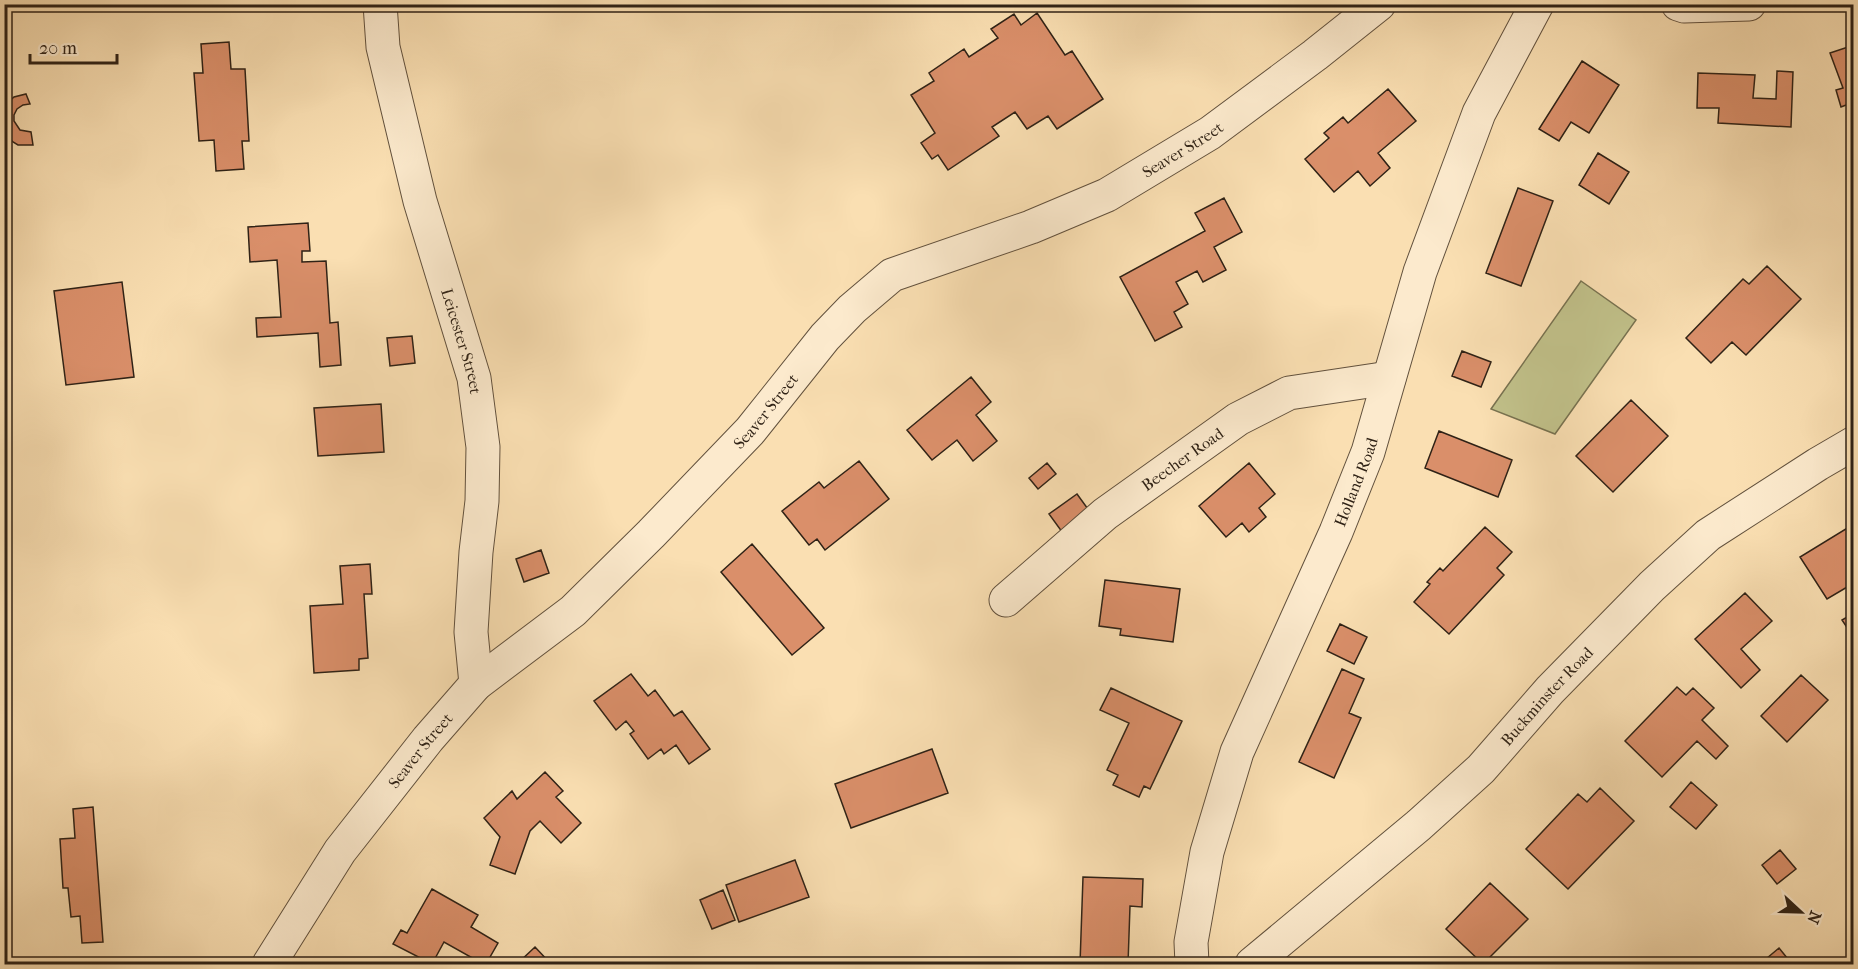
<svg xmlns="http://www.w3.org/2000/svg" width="1858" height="969" font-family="'IM FELL French Canon',serif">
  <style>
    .green { fill: #c1c18a; stroke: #787250; stroke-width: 1.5 }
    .building { fill: #da8f6a; stroke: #2f2216; stroke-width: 1.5 }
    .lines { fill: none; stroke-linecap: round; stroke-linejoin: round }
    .minor-casing { stroke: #62513d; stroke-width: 35 }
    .minor { stroke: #fceacd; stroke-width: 33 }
    .labels { text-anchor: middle; stroke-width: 5; stroke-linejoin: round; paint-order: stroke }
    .street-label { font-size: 16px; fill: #2f2216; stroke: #fceacd }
  </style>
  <rect width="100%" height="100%" fill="#fadfb2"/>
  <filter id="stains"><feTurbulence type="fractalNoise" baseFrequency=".00333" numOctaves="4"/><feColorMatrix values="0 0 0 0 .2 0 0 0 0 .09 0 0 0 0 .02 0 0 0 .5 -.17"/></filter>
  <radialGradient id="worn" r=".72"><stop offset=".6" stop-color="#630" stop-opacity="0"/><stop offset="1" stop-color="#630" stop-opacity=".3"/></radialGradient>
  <path class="green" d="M1581,281L1636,320L1555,434L1491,409Z"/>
  <path class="building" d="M1037,13L1065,55L1072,51L1103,99L1057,129L1048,116L1027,129L1015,112L992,127L999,136L948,170L938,155L932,159L921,143L935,133L911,95L934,81L929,73L964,49L969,57L998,38L991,29L1014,14L1021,25Z
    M229,42L231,69H245L249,141H242L244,169L216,171L214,140L199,141L194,73H203L201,44Z
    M1854,45V102L1841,107L1836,90L1843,88L1830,53Z
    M1582,61L1619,85L1589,133L1571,122L1559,141L1539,129Z
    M1777,71L1793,72L1791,127L1718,123L1719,108H1697L1698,73L1755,75L1753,98L1776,99Z
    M1388,89L1416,121L1378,153L1390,168L1370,186L1358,171L1334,192L1305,159L1329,138L1324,133L1343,117L1348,123Z
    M26,94L30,104L23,105L17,109L14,115V121L20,130L31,132L33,145H18L13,142L4,133V106L14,97Z
    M1598,153L1629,172L1609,204L1579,185Z
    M1518,188L1553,201L1521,286L1486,273Z
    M1224,198L1242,232L1214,247L1226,270L1203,282L1197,271L1176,282L1188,304L1174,312L1182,327L1155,341L1120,277L1205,231L1195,213Z
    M308,223L310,251H302V262L326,261L330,323L338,322L341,365L320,367L318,333L257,337L256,318L281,317L277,260L250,262L248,227Z
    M1767,266L1801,299L1746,355L1732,342L1711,363L1686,338L1743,279L1749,284Z
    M122,282L134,377L66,385L54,291Z
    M412,336L415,363L390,366L387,338Z
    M1462,351L1491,362L1481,387L1452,376Z
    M971,377L991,402L976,415L997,441L973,461L957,440L932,460L907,430Z
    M1631,400L1668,436L1613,492L1576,456Z
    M381,404L384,452L318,456L314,408Z
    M1439,431L1512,460L1498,497L1425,468Z
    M859,461L889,499L825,550L817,539L809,545L782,511L819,482L824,488Z
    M1047,463L1056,474L1038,489L1029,478Z
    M1249,463L1275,494L1259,508L1266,517L1249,532L1242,523L1226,537L1199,506Z
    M1077,494L1093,516L1065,536L1049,514Z
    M1485,527L1512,552L1497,568L1504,575L1449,634L1414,602L1430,584L1427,582L1440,568L1443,571Z
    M1849,527L1854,534V583L1827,599L1800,557Z
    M752,544L824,628L792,655L721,572Z
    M541,550L549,573L524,582L516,559Z
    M370,564L372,594H364L368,658L359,659V670L314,673L310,606L343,604L340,566Z
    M1105,580L1180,589L1173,642L1120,635L1121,629L1099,626Z
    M1745,593L1772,621L1741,649L1760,670L1741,688L1695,639Z
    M1854,613V638L1842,620Z
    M1340,624L1367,637L1354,664L1327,651Z
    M1342,669L1364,679L1349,713L1361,718L1334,778L1299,762Z
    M631,674L648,696L655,690L674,716L682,711L710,749L689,764L676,745L664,754L661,749L648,759L630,734L634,731L626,721L616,730L594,701Z
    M1801,675L1828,700L1787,742L1761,716Z
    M1677,687L1686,695L1693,688L1714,708L1702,720L1728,746L1716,759L1697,741L1662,777L1625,741Z
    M1111,688L1182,721L1150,789L1144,786L1139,797L1113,785L1118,775L1107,770L1129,723L1100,710Z
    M932,749L948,793L851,828L835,784Z
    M545,772L563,791L556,797L581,823L561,843L540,821L530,831L515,874L490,865L500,837L484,818L512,791L517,799Z
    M1691,782L1717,805L1696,829L1670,807Z
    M1600,788L1634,821L1568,889L1526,849L1578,794L1587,802Z
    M93,807L103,942L82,943L80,916L71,917L68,888H63L60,839L75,838L73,809Z
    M1780,850L1796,869L1777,884L1762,865Z
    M795,860L809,897L739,922L726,885Z
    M1083,877L1143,879L1142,907L1130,906L1128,964H1080Z
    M1490,883L1528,919L1483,964L1446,929Z
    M432,889L478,915L471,927L498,943L486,964H483L444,942L432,964L393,944L401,930L407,933Z
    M723,890L735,920L712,929L700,900Z
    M535,947L551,964H517Z
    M1779,948L1792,964H1760Z"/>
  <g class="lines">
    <defs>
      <g id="minor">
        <path id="s1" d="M380,4L383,47L420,201L474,378L483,447L482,501L476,552L471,632L476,684"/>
        <path d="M1678,4L1684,6L1749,4"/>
        <path id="s2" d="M1006,600L1105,514L1238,419L1289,393L1389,378"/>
        <path id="s3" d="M269,964L340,851L428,739L476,684L573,611L651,534L750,431L825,337L852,309L892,275L1031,227L1107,195L1210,133L1315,55L1379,4"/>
        <path id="s4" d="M1192,964L1191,942L1207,852L1237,752L1336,532L1368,452L1420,272L1479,113L1537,4"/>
        <path id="s5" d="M1252,964L1419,825L1481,769L1550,690L1652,586L1708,535L1818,464L1854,443"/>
      </g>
    </defs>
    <use href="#minor" class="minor-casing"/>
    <use href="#minor" class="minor"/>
  </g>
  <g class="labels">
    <g class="street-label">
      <text dy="6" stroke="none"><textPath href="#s3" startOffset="1252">Seaver Street</textPath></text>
      <text dy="6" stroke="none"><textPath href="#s1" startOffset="348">Leicester Street</textPath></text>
      <text dy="6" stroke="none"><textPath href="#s3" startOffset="748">Seaver Street</textPath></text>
      <text dy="6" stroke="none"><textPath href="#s2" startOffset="226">Beecher Road</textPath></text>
      <text dy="6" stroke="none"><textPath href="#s4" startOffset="513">Holland Road</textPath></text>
      <text dy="6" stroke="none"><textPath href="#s5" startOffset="399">Buckminster Road</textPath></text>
      <text dy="6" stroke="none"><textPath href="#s3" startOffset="262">Seaver Street</textPath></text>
    </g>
  </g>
  <rect width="1858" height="969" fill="none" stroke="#fadfb2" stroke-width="24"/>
  <rect x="6" y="6" width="1846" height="957" fill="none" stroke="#2f2216" stroke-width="3"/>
  <rect x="12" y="12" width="1834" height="945" fill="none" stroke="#2f2216" stroke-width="1.5"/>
  <g transform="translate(1801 912) rotate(112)" stroke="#fceacd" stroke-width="4.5" paint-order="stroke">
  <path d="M0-4.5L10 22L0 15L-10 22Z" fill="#2f2216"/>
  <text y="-9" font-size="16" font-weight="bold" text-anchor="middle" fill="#2f2216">N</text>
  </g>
  <path d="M30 54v9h87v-9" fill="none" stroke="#2f2216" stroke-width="3"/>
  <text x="39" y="54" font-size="18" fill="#2f2216" stroke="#fceacd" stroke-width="4.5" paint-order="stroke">20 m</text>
  <rect width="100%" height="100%" filter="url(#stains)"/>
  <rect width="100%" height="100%" fill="url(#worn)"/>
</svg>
